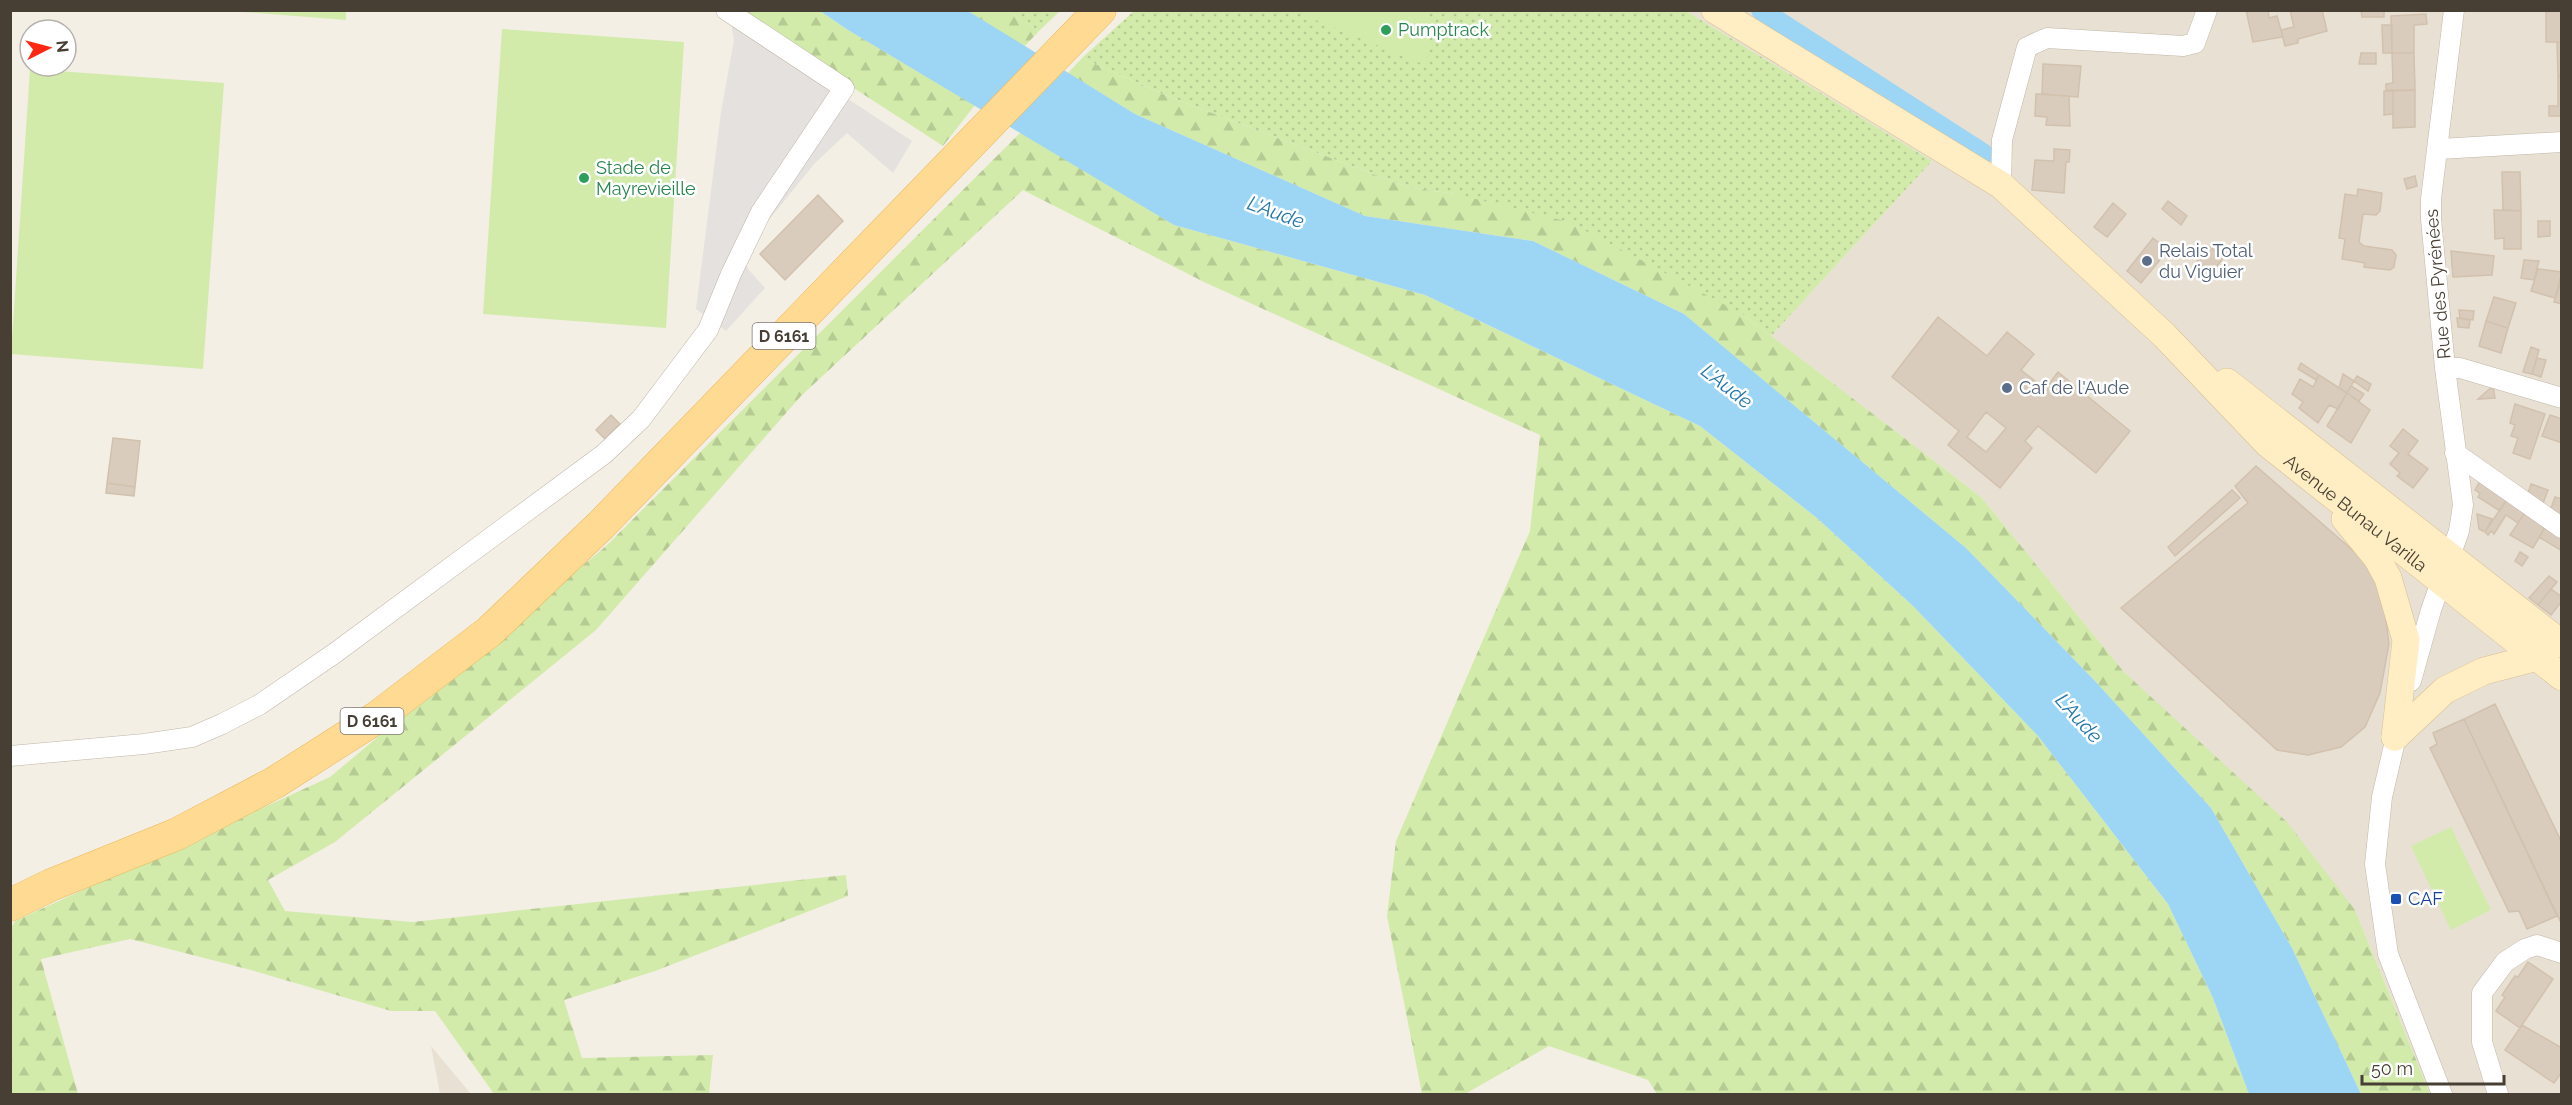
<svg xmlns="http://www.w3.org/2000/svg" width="2572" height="1105" font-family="Raleway,sans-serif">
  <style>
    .residential { fill: #e8e0d3 }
    .grass { fill: url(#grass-dots) }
    .forest { fill: url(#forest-firs) }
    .pitch { fill: #d2ebab }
    .parking { fill: #e4e1de }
    .water { fill: #9dd6f5 }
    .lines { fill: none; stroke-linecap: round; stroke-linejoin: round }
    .canal { stroke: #9dd6f5; stroke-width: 20 }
    .building { fill: #d9ccbd; stroke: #d2c1ad; stroke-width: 1.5; fill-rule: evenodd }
    .street-casing { stroke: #c0b6a7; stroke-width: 21 }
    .secondary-casing { stroke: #d7c192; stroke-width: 28 }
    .primary-casing { stroke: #ebb85c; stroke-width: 33 }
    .street { stroke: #fff; stroke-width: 20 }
    .secondary { stroke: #ffedc4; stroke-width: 27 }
    .primary { stroke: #ffda93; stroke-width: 32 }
    .leisure-dot { fill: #2e9e5b; stroke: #fff; stroke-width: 2 }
    .service-dot { fill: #5c6f8a; stroke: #fff; stroke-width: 2 }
    .transit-dot { fill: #1a4fb4; stroke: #fff; stroke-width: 2 }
    .labels { text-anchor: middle; stroke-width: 5; stroke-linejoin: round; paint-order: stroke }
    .shield { fill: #fff; stroke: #7e7971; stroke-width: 1.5 }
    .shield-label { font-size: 16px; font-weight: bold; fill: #473f34 }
    .leisure-label { font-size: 18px; fill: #27864d; stroke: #fff; text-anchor: start }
    .service-label { font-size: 18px; fill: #4e5e75; stroke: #fff; text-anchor: start }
    .street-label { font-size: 18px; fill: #473f34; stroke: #fff }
    .transit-label { font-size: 18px; fill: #164399; stroke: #fff; text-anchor: start }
    .water-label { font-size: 20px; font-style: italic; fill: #2478a9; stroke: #fff }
  </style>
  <defs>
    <pattern id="grass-dots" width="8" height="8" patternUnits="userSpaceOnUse" patternTransform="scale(1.5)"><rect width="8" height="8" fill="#d2ebab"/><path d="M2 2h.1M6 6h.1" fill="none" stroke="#b6cb94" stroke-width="1.8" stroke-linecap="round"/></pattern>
    <pattern id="forest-firs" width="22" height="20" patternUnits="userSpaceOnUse" patternTransform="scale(1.5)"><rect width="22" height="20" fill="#d2ebab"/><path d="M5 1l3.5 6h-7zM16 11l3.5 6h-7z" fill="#b6cb94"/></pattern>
  </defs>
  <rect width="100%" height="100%" fill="#f4efe5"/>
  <path class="residential" d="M1686,11H2561V1094H2430L2355,910L2124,672L1981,497L1771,336L1932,161Z
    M431,1046L471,1094H440Z"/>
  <path class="grass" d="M1008,11H1060L1039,31Z
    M1134,11H1686L1932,161L1771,336L1744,315L1456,194L1410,188L1170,97L1082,58Z"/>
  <path class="forest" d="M735,11H820L848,30L975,105L943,146Z
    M968,11H1008L1039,31L1024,47Z
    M1082,58L1170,97L1410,188L1456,194L1569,222L1744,315L1981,497L2124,672L2287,822L2355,910L2430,1094H2361L2292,948L2211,808L2095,681L1966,548L1684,314L1533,241L1365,216L1135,114L1068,73Z
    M1021,132L1174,225L1425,295L1700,426L1817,518L1913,606L2038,736L2168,904L2213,998L2249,1094H1657L1648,1080L1549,1046L1465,1094H1422L1387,916L1396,841L1530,531L1540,435L1204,282L1023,190L801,396L596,630L335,842L268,880L285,911L412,922L846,875L848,896L655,971L564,1000L582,1058L713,1055L709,1094H494L435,1011H391L251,970L130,939L41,959L78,1094H11L10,930L15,921L330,777L606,546Z"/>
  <path class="pitch" d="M231,11L346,10V20Z
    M1294,11H1420L1432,21L1425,65Z
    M502,29L684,42L666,328L483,314Z
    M30,69L224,83L203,369L11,354Z
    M2451,827L2491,910L2451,930L2411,846Z"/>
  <path class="parking" d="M731,22L912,141L893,173L847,133L815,163L741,254L748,269L765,288L726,331L696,309L721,112L734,40Z"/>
  <path class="water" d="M820,11H968L1135,114L1365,216L1533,241L1684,314L1966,548L2095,681L2211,808L2292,948L2361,1094H2249L2213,998L2168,904L2038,736L1913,606L1817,518L1700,426L1425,295L1174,225L848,30Z"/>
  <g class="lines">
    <path class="canal" d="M1761,10L1984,154"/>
  </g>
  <path class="building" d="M2246,10H2268L2269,18L2277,16L2283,37L2253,42Z
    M2290,10H2322L2327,31L2298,39V43L2285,46L2281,30L2294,27Z
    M2361,10H2384V17H2362Z
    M2546,10H2562V42H2546Z
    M2426,14L2427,24L2414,25V53H2392L2391,16Z
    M2382,25H2392V53H2383Z
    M2557,42H2562V76H2558Z
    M2361,53H2376V64H2359Z
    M2392,53H2414L2415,90H2386V84L2393,83Z
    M2043,64L2081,66L2078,97L2042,94Z
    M2558,76H2562V116H2549V106H2558Z
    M2415,90V127L2393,128V91Z
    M2384,91H2393V114L2384,115Z
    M2036,94L2069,96L2070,126L2046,125L2047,117L2035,116Z
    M2054,149L2070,150L2069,162H2066L2064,193L2032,190L2035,160L2054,161Z
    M2502,172H2520L2521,211L2503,210Z
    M2415,176L2417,186L2407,189L2404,179Z
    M2358,189L2382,193L2380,211L2376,215L2363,214L2359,242L2364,246L2392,250L2396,255L2394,267L2390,270L2364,267L2365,263L2342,259L2345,239L2339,238L2345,194L2357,196Z
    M818,195L843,221L785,280L760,254Z
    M2168,201L2187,216L2181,225L2162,209Z
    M2113,203L2126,214L2107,237L2094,227Z
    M2494,210L2521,211V249H2504V238L2495,239Z
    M2538,221H2550V236L2538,237Z
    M2153,238L2168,250L2141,283L2127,271Z
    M2209,246L2224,257L2212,273L2197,261Z
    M2451,251L2494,256L2492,275L2453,277Z
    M2524,260L2539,261L2534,280L2521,278Z
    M2538,269L2562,272L2555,298L2531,291Z
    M2560,284H2562V304L2554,302Z
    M2494,297L2516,303L2508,328L2486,321Z
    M2459,310L2474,311L2473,320L2460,318Z
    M1938,317L1987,356L2007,332L2034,354L2021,370L2045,389L2058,372L2130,431L2096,473L2038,426L2025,441L2032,448L2000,488L1948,445L1959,431L1892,377ZM1986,412L2006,428L1986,452L1967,437Z
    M2457,318L2470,320L2469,328L2458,327Z
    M2486,321L2508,328L2501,353L2479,346Z
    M2531,347L2539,350L2532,374L2523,372Z
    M2537,358L2546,360L2541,377L2532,374Z
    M2301,363L2319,375L2316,380L2298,369Z
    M2343,374L2354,381L2347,393L2339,388Z
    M2319,375L2347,393L2338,409L2329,405L2318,423L2299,408L2303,402L2292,394L2300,379L2313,387Z
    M2357,376L2371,384L2368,391L2354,381Z
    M2351,386L2364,394L2359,401L2347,393Z
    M2493,386L2495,398L2478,399Z
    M2347,393L2370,410L2351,443L2327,426Z
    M2515,404L2545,414L2530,459L2513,453L2518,438L2511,436L2515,425L2510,423Z
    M611,415L620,424L605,439L596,430Z
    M2550,415L2562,419V443L2542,436Z
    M2403,429L2418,441L2408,454L2428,469L2413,488L2397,476L2400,473L2390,464L2399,453L2390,446Z
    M113,438L140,441L135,487L107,483Z
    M2256,466L2366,562L2383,598L2389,644L2380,693L2365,727L2341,747L2308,755L2277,750L2121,608L2248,503L2235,486Z
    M2480,481L2507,499L2500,511L2478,497L2480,493L2475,490Z
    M107,483L135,487L134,496L106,493Z
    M2531,484L2548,490L2542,506L2527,496Z
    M2232,490L2240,498L2175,556L2168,547Z
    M2555,497L2562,499V519L2550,511Z
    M2507,499L2526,511L2518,523L2506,515L2494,534L2491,531L2488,535L2485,532Z
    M2526,511L2547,524L2533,548L2510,535Z
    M2477,514L2492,519L2485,532L2479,529Z
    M2547,524L2562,534V551L2539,537Z
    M2520,552L2528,557L2522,566L2515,561Z
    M2549,576L2557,582L2538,605L2529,598Z
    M2551,589L2562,597V601L2551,615L2538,605Z
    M2495,704L2562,843V925L2464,719Z
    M2464,719L2557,916L2527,929L2519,911L2509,912L2430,748L2437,744L2433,733Z
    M2528,962L2553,979L2520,1028L2496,1011L2505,997L2502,995L2515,976L2518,977Z
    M2522,1025L2562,1048V1072L2554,1083L2505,1050Z"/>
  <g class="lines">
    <defs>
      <path id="street" d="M2439,149L2562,142
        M2001,185L2002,140L2027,47L2047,38L2183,46L2195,43L2207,10
        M2445,368H2460L2562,398
        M2455,453L2562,528
        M2411,681L2431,610L2459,531L2463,505L2445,368L2431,219V199L2454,10
        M2399,724L2382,797L2375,864L2388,954L2442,1094
        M10,756L144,744L192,737L222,724L259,705L335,653L604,454L641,419L708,330L731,274L761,212L844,88L726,10
        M2498,1094L2482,1042V993L2505,962L2525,949L2537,945L2562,953"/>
      <g id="secondary">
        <path id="s1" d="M1715,10L2001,185L2164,335L2268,444L2562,677"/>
        <path d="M2227,382L2562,644"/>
        <path d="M2345,519L2377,558L2388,578L2406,640L2395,737"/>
        <path d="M2395,737L2445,690L2484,671L2538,657"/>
      </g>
      <path id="primary" d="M10,905L51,885L177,834L274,783L376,718L490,631L601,525L1100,10"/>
    </defs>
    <use href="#street" class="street-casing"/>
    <use href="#secondary" class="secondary-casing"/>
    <use href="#primary" class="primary-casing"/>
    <use href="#street" class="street"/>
    <use href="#secondary" class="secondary"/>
    <use href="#primary" class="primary"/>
  </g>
  <g class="leisure-dot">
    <circle cx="1386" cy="30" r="6"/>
    <circle cx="584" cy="178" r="6"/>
  </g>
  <g class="service-dot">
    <circle cx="2147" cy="261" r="6"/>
    <circle cx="2007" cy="388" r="6"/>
  </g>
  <rect class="transit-dot" x="2390" y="893" width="12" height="12" rx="3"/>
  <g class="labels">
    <g class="shield">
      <rect x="752.5" y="323" width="63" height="26" rx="4.5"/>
      <rect x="340.5" y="708" width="63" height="26" rx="4.5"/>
    </g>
    <g class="shield-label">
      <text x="784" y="342">D 6161</text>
      <text x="372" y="727">D 6161</text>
    </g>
    <g class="leisure-label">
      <text x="1398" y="36">Pumptrack</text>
      <text x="596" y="174">Stade de<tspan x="596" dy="21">Mayrevieille</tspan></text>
    </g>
    <g class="service-label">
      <text x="2159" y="257">Relais Total<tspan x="2159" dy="21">du Viguier</tspan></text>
      <text x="2019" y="394">Caf de l'Aude</text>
    </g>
    <g class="street-label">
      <text transform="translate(2438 284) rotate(-95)" y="6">Rue des Pyrénées</text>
      <text dy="6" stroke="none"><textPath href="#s1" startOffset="819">Avenue Bunau Varilla</textPath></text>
    </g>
    <g class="transit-label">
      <text x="2408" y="905">CAF</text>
    </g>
    <g class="water-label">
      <text transform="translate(1276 212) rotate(20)" y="7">L'Aude</text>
      <text transform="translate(1727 386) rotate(38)" y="7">L'Aude</text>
      <text transform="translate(2079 718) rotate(48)" y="7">L'Aude</text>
    </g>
  </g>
  <rect width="2572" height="1105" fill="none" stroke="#473f34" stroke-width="24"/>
  <g transform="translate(48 48) rotate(84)"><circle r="28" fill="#ffffff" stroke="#b5b2ae" stroke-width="1.5"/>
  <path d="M0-4.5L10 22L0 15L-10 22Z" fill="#ff2711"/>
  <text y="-9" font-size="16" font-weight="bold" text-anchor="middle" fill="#473f34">N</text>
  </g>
  <path d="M2362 1075v9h142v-9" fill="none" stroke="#473f34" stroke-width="3"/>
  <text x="2371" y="1075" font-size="18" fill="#473f34" stroke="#ffffff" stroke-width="4.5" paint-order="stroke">50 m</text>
</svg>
